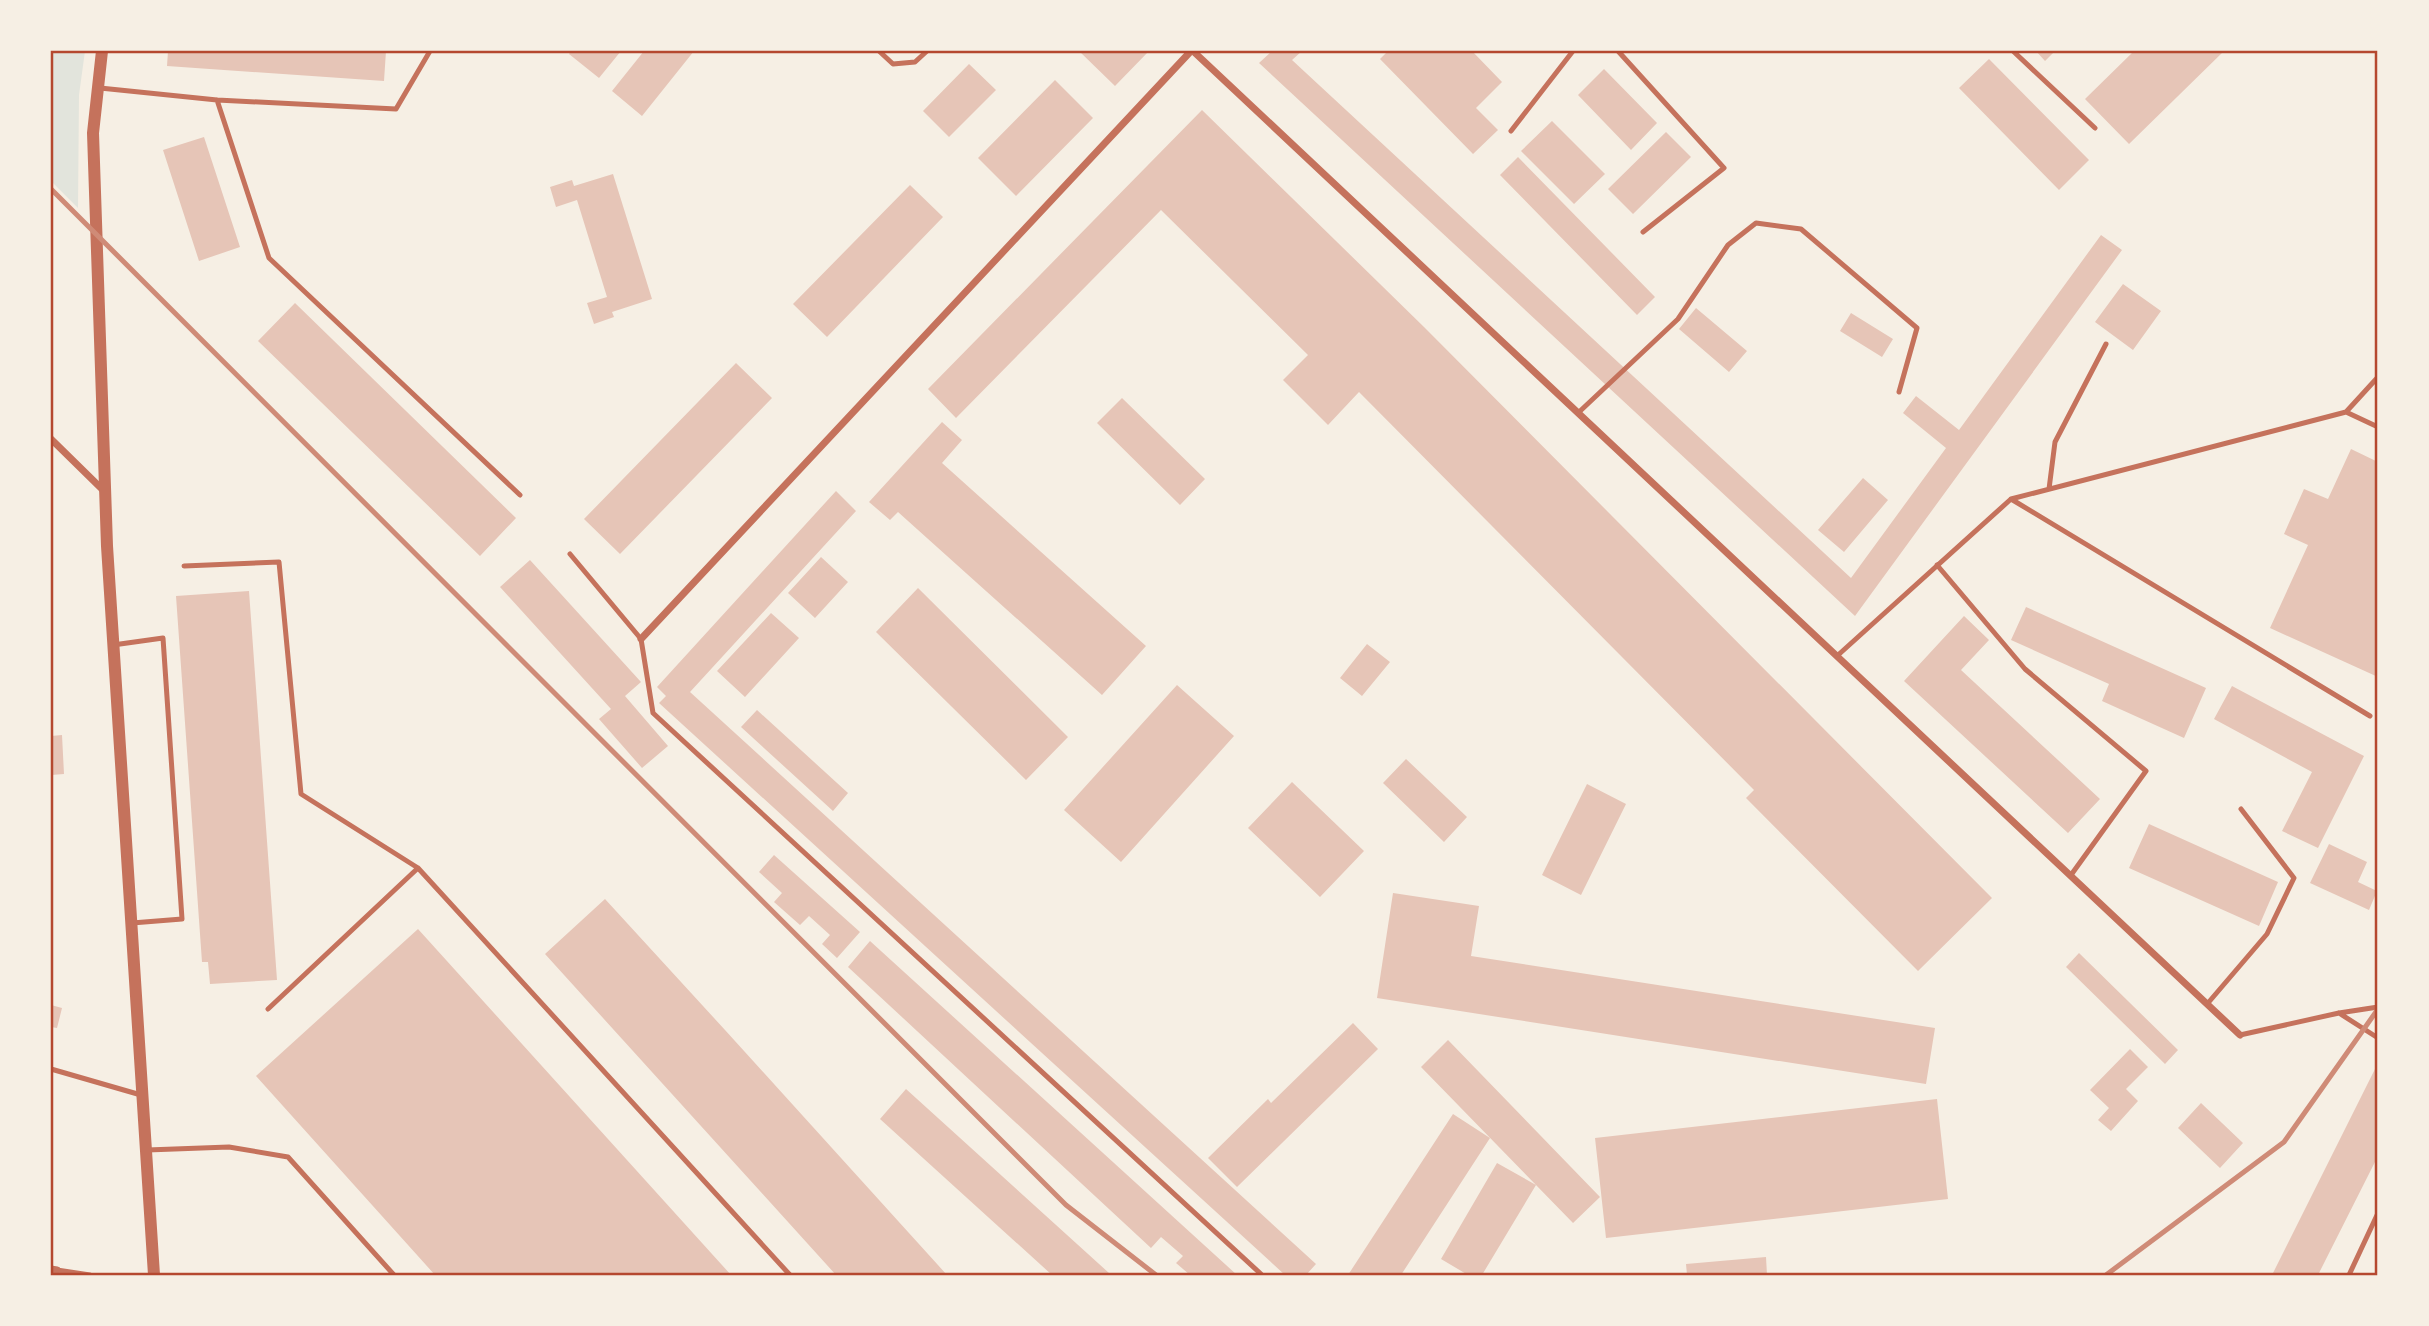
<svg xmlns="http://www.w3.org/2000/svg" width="2429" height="1326" font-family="'Exo 2',sans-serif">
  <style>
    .green { fill: #e2e4dc }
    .building { fill: #e6c5b7 }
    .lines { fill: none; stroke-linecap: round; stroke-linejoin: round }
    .service { stroke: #c5725c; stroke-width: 5 }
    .minor { stroke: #c5725c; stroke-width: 7 }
    .tertiary { stroke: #c5725c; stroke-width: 12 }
    .rail { stroke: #cf8b77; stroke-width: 5 }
    .neatline { fill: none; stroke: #b5482f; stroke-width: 2.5 }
  </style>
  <rect width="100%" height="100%" fill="#f6efe4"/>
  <path class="green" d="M51,51H85L79,95L78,208L51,181Z"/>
  <path class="building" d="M168,51H386L384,81L167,66Z
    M571,51H621L599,78L569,54Z
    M644,51H694L642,116L612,91Z
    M1079,51H1149L1115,86Z
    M1272,51H1302L1292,60L1851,578L1946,448L1903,413L1916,396L1959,430L2101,235L2122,250L1855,616L1259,63Z
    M1388,51H1472L1502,82L1476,108L1498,130L1473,154L1380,59Z
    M2036,51H2055L2045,61Z
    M2134,51H2224L2129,144L2085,99Z
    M1989,59L2089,160L2059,190L1959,88Z
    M969,64L996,90L949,137L923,111Z
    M1604,69L1657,123L1631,150L1578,95Z
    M1055,80L1093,118L1016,196L978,158Z
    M1202,110L1424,327L1992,898L1918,971L1746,798L1754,790L1359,392L1328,425L1283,380L1308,355L1161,210L956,418L928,389Z
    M1552,121L1605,174L1574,204L1521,151Z
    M1666,132L1691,157L1633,214L1608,189Z
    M204,137L240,247L199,261L163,150Z
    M1518,157L1655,297L1637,315L1500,175Z
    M613,174L652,299L612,312L614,317L594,324L587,303L607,297L577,200L556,207L550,187L572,180L574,186Z
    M910,185L943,217L827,337L793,304Z
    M2123,284L2161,311L2133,350L2095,322Z
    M295,303L516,518L480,556L258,341Z
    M1696,308L1747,351L1729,372L1679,329Z
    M1851,313L1893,339L1882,357L1840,331Z
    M736,363L772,398L620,554L584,519Z
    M1122,398L1205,479L1180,505L1097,423Z
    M942,422L962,440L942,463L1146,646L1102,695L898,512L890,520L869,502Z
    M2351,449L2378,462V677L2270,628L2308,545L2284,534L2304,489L2328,499Z
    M1863,478L1888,500L1844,552L1818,530Z
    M836,491L856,511L690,692L1316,1264L1306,1275H1285L659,703L666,696L657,687Z
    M821,557L848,582L815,618L788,593Z
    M530,560L641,682L625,696L668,746L642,768L599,719L611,709L500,587Z
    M918,588L1068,737L1026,780L876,632Z
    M249,591L277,980L210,984L208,962H202L176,596Z
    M2026,607L2206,688L2184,738L2102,701L2109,684L2011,640Z
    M771,613L799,638L745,697L717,671Z
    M1964,616L1989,640L1961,670L2100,799L2068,833L1904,681Z
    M1367,644L1390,662L1362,696L1340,678Z
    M1177,685L1234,736L1121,862L1064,810Z
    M2232,686L2364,756L2318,848L2282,831L2312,772L2214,719Z
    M757,710L848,793L833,811L741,727Z
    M62,735L64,774L51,775V736Z
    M1406,759L1467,817L1444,842L1383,783Z
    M1292,782L1364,851L1320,897L1248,828Z
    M1587,784L1626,804L1581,895L1542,875Z
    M2149,824L2278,882L2259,926L2129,868Z
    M2329,844L2367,862L2358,882L2377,891L2369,910L2310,883Z
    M774,855L860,932L837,958L822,944L830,935L809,916L800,925L774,902L782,893L759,872Z
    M1393,893L1479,906L1471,956L1935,1028L1926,1084L1377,998Z
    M605,899L725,1030L947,1275H836L545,954Z
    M418,929L731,1275H435L256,1076Z
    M870,941L1237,1275H1190L1176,1263L1183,1256L1161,1237L1151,1248L848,967Z
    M2079,953L2178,1050L2165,1064L2066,967Z
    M51,1005L62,1008L57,1028L51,1027Z
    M1353,1023L1378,1049L1237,1187L1208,1158L1268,1099L1271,1103Z
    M1448,1040L1600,1197L1573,1223L1536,1185L1482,1275H1468L1441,1259L1497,1163L1536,1185L1421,1067Z
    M2130,1049L2148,1067L2126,1089L2138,1101L2111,1131L2098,1120L2109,1108L2090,1090Z
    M2378,1063V1156L2318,1275H2272Z
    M906,1089L1109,1273L1106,1275H1052L880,1119Z
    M1937,1099L1948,1199L1606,1238L1595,1138Z
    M2201,1103L2243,1143L2220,1168L2178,1128Z
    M1453,1114L1490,1138L1401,1275H1348Z
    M1766,1257L1767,1275H1687L1686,1264Z"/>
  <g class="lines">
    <path class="service" d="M879,51L893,64L915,62L927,51
      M1618,51L1724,168L1643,232
      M2013,51L2095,128
      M100,88L217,100L396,109L430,51
      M217,100L269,258L520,495
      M1511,131L1573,51
      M2346,412L2378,377
      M1578,413L1678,319L1728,245L1756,223L1801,229L1917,328L1899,392
      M2049,489L2055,442L2106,344
      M2011,499L2346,412L2378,427
      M570,554L641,639L653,713L1262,1275
      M1937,565L2025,669L2146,771L2071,875
      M184,566L279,562L301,794L418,868L268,1009
      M113,645L163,638L182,919L132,923
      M1837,656L2011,499L2370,716
      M418,868L790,1275
      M2208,1003L2267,934L2294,878L2241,809
      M2339,1013L2378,1038
      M2240,1035L2339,1013L2378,1007
      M51,1069L141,1095
      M147,1150L229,1147L288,1157L394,1275
      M57,1270L90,1275
      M2349,1275L2378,1213"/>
    <path class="minor" d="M1193,51L2240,1035
      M51,439L105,492
      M641,639L1191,51
      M51,1269L57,1270"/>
    <path class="tertiary" d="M102,51L93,133L107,546L154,1275"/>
    <path class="rail" d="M51,189L1066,1205L1156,1275
      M2106,1275L2284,1142L2378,1009"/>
  </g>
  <rect width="2429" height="1326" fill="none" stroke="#f6efe4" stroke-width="105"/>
  <rect x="52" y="52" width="2324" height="1222" class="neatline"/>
</svg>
